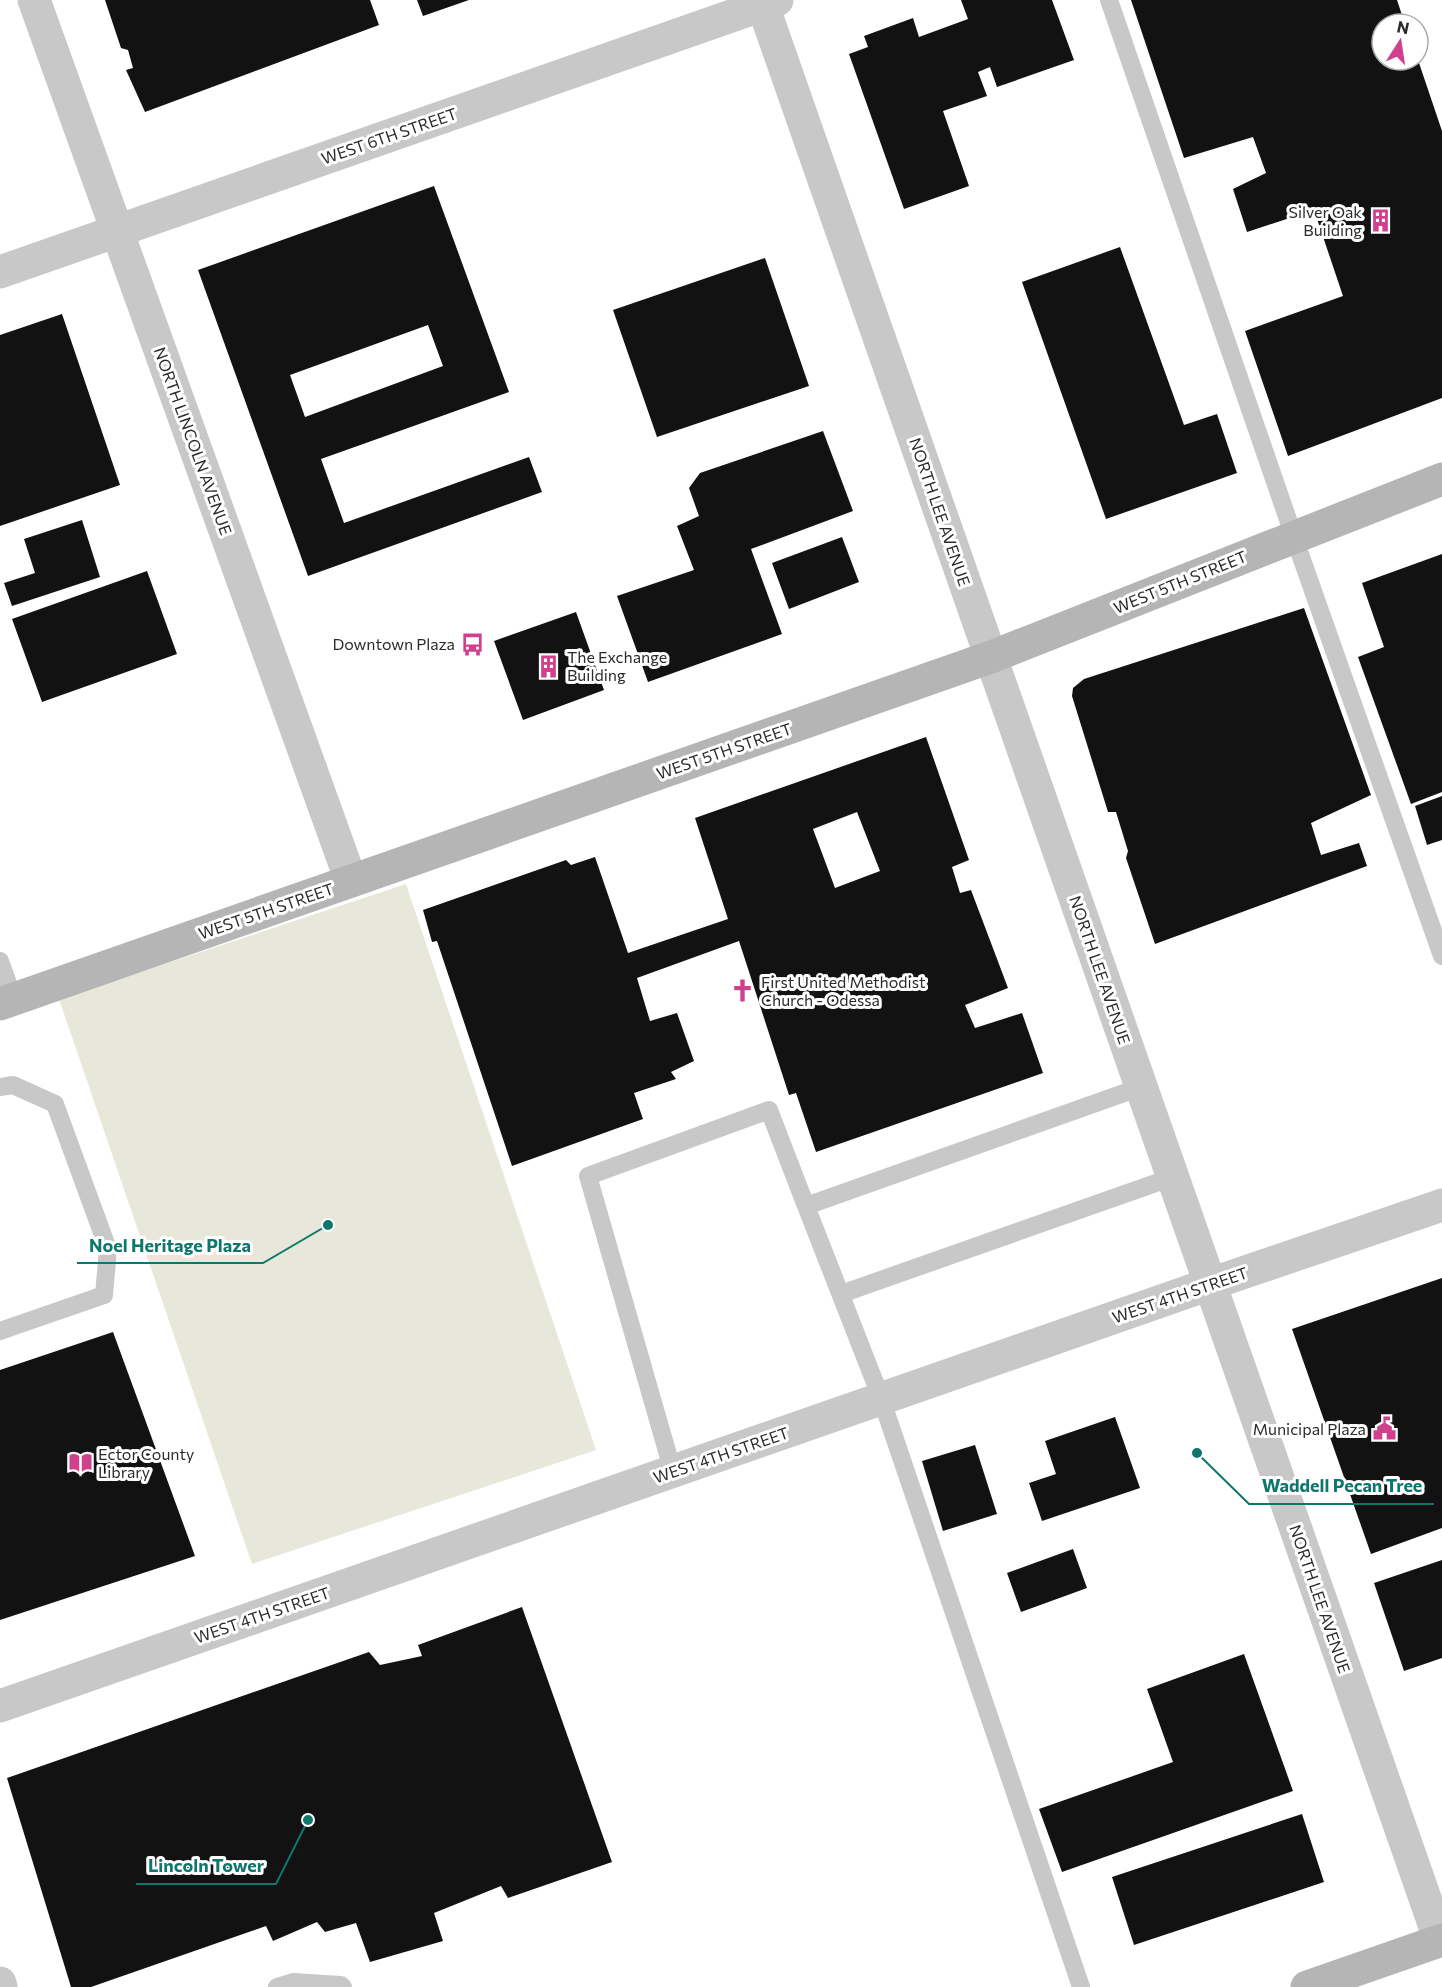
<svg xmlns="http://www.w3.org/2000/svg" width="1442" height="1987" font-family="Commissioner,sans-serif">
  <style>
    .green { fill: #e8e8da }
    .building { fill: #121212; fill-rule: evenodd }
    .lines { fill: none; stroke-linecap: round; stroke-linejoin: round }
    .lane { stroke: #c8c8c8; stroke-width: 18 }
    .street { stroke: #c8c8c8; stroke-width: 33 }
    .secondary { stroke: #b5b5b5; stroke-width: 33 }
    .labels { text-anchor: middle; stroke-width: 6; stroke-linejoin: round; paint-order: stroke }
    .street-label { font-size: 16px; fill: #2b2b2b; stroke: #fff }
    .poi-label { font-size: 16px; fill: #2b2b2b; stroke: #fff; text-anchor: end }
    .leader { fill: none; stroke: #0f766e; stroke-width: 2 }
    .callout-dot { fill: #0f766e; stroke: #fff; stroke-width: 2 }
    .callout-label { font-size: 18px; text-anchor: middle; font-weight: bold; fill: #0f766e; stroke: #fff; stroke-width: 6; stroke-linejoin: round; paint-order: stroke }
  </style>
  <rect width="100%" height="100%" fill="#fff"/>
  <path class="green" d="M406,884L596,1450L252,1564L59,999Z"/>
  <path class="building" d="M105,0H370L379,25L145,112L126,70L133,68L128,50L121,48Z
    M417,0H469L423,16Z
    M961,0H1052L1074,60L997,87L990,67L978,72L987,96L943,111L969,186L904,209L849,54L868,47L864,36L913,18L919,37L968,19Z
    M1131,0H1397L1405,24H1382V60H1418L1442,131V398L1288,456L1245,331L1343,296L1314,210L1247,232L1233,189L1266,173L1253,137L1184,158Z
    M434,186L509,392L321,459L344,523L529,457L542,492L308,576L198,270ZM428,325L443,366L305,417L290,375Z
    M1120,247L1184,425L1217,414L1237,473L1106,519L1022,282Z
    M765,258L809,386L657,437L613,310Z
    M62,314L120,485L0,526V335Z
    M823,431L853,511L751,549L782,634L648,682L617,596L694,570L677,526L699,516L689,488L700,473Z
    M82,520L100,577L12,606L4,583L35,573L24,539Z
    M842,537L859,582L789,609L772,563Z
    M1442,554V792L1411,804L1358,657L1384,647L1362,583Z
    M147,571L177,654L42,702L12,619Z
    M1304,608L1371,795L1311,823L1321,855L1359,843L1367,866L1155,944L1126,858L1128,851L1116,812H1108L1072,696L1073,688L1084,679Z
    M576,612L604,690L523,720L494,641Z
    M926,737L969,860L952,867L960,893L971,890L1008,988L965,1005L975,1028L1022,1013L1043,1073L816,1152L796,1093L789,1095L739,941L637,978L650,1021L677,1013L694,1061L671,1072L676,1079L634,1093L643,1119L512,1166L437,941L432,942L423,910L566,860L571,865L595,857L628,953L728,919L695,818ZM857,812L880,871L835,888L813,829Z
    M1442,796V840L1427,845L1415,806Z
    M1442,1278V1528L1371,1554L1292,1329Z
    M113,1332L195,1556L0,1620V1370Z
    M1115,1417L1140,1488L1042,1521L1029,1483L1056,1474L1045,1441Z
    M975,1445L997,1514L943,1531L922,1461Z
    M1073,1549L1087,1588L1021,1612L1007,1573Z
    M1442,1560V1658L1404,1671L1374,1583Z
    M522,1607L612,1862L508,1898L501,1886L434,1913L443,1941L370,1962L356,1923L325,1932L317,1922L273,1941L266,1926L91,1987H71L7,1778L369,1652L380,1665L422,1656L418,1645Z
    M1244,1654L1293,1791L1062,1872L1039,1809L1173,1762L1147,1689Z
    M1302,1814L1324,1882L1134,1945L1112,1877Z"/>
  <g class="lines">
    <path class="lane" d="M1109,0L1294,537L1442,956
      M0,961L14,1000
      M0,1087L13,1085L55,1104L108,1249L104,1295L0,1331
      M841,1294L1173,1177
      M673,1472L588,1176L769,1110L806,1206
      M277,1987L293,1982L341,1985L343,1987
      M1081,1987L881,1398L806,1206L1141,1087"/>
    <path class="street" d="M34,0L351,881
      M761,0L1440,1941
      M0,272L777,0
      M0,1706L1210,1284L1442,1205
      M0,1983L1,1987"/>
    <path class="secondary" d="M0,1004L991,657L1442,479
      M1307,1987L1442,1940"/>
  </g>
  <defs>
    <symbol id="building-bare" viewBox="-9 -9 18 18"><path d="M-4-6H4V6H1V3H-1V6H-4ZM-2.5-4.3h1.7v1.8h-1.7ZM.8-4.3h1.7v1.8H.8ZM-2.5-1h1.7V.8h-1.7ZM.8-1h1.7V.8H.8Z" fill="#cf418d" stroke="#fff" stroke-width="2.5" paint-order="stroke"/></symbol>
    <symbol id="bus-bare" viewBox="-9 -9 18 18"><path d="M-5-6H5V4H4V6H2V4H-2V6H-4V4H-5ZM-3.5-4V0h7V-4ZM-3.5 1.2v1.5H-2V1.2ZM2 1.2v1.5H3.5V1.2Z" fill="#cf418d" stroke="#fff" stroke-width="2.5" paint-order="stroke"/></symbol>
    <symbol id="church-bare" viewBox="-9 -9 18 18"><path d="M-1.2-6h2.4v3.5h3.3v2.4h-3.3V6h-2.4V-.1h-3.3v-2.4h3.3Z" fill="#cf418d" stroke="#fff" stroke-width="2.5" paint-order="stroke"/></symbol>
    <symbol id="civic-bare" viewBox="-9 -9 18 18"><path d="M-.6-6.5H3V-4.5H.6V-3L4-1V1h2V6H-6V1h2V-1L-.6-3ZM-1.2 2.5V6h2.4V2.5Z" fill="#cf418d" stroke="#fff" stroke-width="2.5" paint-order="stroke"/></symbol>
    <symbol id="library-bare" viewBox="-9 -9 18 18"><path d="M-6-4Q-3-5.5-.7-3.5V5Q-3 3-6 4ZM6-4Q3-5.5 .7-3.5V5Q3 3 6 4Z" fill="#cf418d" stroke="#fff" stroke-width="2.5" paint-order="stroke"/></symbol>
  </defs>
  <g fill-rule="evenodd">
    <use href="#building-bare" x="1364" y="204" width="33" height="33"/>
    <use href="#bus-bare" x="456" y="628" width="33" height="33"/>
    <use href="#building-bare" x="532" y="650" width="33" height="33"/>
    <use href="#church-bare" x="726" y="974" width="33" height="33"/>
    <use href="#civic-bare" x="1368" y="1412" width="33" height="33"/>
    <use href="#library-bare" x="64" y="1446" width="33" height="33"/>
  </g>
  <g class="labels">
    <g class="street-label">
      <text transform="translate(389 136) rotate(-19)" y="6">WEST 6TH STREET</text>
      <text transform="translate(193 441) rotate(70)" y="6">NORTH LINCOLN AVENUE</text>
      <text transform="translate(940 512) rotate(71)" y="6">NORTH LEE AVENUE</text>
      <text transform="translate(1180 582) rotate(-22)" y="6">WEST 5TH STREET</text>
      <text transform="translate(724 751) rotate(-19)" y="6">WEST 5TH STREET</text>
      <text transform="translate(266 911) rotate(-19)" y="6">WEST 5TH STREET</text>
      <text transform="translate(1100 970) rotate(71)" y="6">NORTH LEE AVENUE</text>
      <text transform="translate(1180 1295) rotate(-19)" y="6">WEST 4TH STREET</text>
      <text transform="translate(721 1455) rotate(-19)" y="6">WEST 4TH STREET</text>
      <text transform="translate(1320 1599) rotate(71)" y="6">NORTH LEE AVENUE</text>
      <text transform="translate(262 1615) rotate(-19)" y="6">WEST 4TH STREET</text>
    </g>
    <g class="poi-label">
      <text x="1362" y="218">Silver Oak<tspan x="1362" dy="18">Building</tspan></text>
      <text x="455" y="650">Downtown Plaza</text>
      <text x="567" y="663" text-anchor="start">The Exchange<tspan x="567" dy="18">Building</tspan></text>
      <text x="761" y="988" text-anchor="start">First United Methodist<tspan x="761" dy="18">Church - Odessa</tspan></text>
      <text x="1366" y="1435">Municipal Plaza</text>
      <text x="98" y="1460" text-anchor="start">Ector County<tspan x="98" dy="18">Library</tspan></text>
    </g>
  </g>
  <path class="leader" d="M328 1225L263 1263H77M1197 1453L1249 1504H1434M308 1820L276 1884H136"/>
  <g class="callout-dot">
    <circle cx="328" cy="1225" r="6"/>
    <circle cx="1197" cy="1453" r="6"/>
    <circle cx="308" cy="1820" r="6"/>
  </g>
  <g class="callout-label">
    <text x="170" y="1252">Noel Heritage Plaza</text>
    <text x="1342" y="1492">Waddell Pecan Tree</text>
    <text x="206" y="1872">Lincoln Tower</text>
  </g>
  <g transform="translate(1400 42) rotate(12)"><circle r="28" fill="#ffffff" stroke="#aaaaaa" stroke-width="1.5"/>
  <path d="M0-4.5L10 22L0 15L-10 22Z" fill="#cf418d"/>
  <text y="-9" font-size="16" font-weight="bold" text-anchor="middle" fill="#2b2b2b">N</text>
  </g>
</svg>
